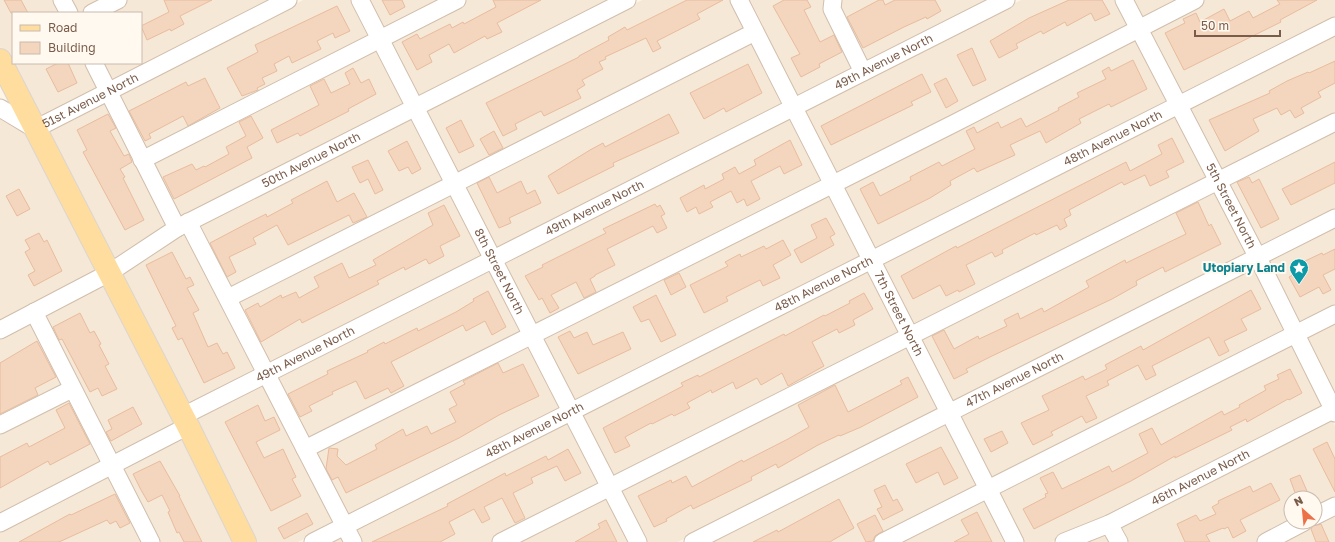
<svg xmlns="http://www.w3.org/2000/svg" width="1335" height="542" font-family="'Golos Text',sans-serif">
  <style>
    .residential { fill: #f6e8d6; fill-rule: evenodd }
    .building { fill: #f4d5be; stroke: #e8bc9d }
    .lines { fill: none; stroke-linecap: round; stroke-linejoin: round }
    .minor-casing { stroke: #d1beac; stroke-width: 19 }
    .major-casing { stroke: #dcd5d0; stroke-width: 24 }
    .minor { stroke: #fff; stroke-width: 17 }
    .major { stroke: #fedd9e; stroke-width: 22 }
    .labels { text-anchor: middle; stroke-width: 4; stroke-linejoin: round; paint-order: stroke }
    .street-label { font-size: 12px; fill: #7a5c4a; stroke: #fff9f0 }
    .culture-label { font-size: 12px; font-weight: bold; fill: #0d838f; stroke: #fff9f0; text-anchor: end }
  </style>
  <rect width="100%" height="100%" fill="#fdf6e8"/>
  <path class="residential" d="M0,0H274L37,120L0,47ZM13,13H141V63H13Z
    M303,0H354L407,104L111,264L43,132Z
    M367,0H613L417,98Z
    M642,0H732L784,104L494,250L423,110Z
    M745,0H991L795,99Z
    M1021,0H1118L1170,102L874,251L801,111Z
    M1131,0H1335V18L1180,97Z
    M1335,33V210L1260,248L1186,109Z
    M1176,114L1249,253L951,404L880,263Z
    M413,115L484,255L185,409L117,276L180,233Z
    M0,116L31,134L101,270L0,322Z
    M790,116L864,257L573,404L500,262Z
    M1335,225V400L1266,260Z
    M1255,265L1325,406L1106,518L1063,535L1052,542H1022L957,416Z
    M490,267L562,410L298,542H252L191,421L198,416Z
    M870,268L940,409L678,542H645L579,416Z
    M107,282L175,423L171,427L0,515V337Z
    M1331,418L1335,426V542H1081ZM1291,498H1315V522H1291Z
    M568,421L632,542H327Z
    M946,421L1009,542H708Z
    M184,433L239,542H0V530Z"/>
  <path class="building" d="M4,0H21L28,13H11Z
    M164,0H212L180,16L184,24L171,31L170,29L147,40L141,26L169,12Z
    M382,0H402L405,7L390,15Z
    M493,0H541L497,23L502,32L487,39L485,36L454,53L449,44L429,55L432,62L417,70L402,42L417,34L420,39L450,24L452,28L463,22L464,24L496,7Z
    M687,0H723L697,14L700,19L657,41L661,48L653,52L646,38L605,57L606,59L599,62L603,69L582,80L585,85L577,90L581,98L544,116L541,111L515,124L517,129L503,136L486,103L579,57V56L609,40L608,37L625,27L627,30Z
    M784,0H807L811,7L804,10L820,42L834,35L842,52L819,64L820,67L801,77L791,58L800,54L773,6Z
    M879,0H883L885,5L895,0H935L941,11L927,19L926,17L904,27L863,48L847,17Z
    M1069,0H1102L1110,14L1095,21L1091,13L1067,26L1065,22L1043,34L1041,31L1016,44L1018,48L999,58L990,41L1029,18Z
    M1277,0H1317L1280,20L1281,22L1184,70L1165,33L1185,23L1183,19L1196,13L1200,22L1224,9L1230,21L1249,11L1253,18L1280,4Z
    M337,6L350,31L335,38L333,33L317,41L321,49L292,63L289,56L274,64L277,71L262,78L265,84L257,88L258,90L242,96L227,68L258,52L255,45Z
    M972,48L986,80L973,86L957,55Z
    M1133,60L1147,89L1111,107L1109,104L1079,119L1081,123L1046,143L1040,131L1010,145L1015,155L977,172L974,168L950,181L951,185L930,198L878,224L860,189L873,182L880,196L911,180L910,177L939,162L942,166L975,149L966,131L974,127L977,133L998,122L1001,128L1021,118L1026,127L1059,110L1058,108L1079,97L1077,93L1106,79L1102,71L1109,67L1111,71Z
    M1335,61V83L1318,92L1321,97L1301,108L1304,113L1295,118L1290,110L1281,115L1277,108L1253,119L1259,131L1225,151L1209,120L1270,93L1269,91L1287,81L1308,72L1309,73Z
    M58,63H68L77,83L58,92L46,69Z
    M748,64L762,93L726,112L724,108L704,119L690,93Z
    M353,68L361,83L369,79L376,94L348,109L349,111L300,136L298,133L277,143L271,130L319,105L310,86L324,79L331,93L350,84L345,73Z
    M922,74L931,92L911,102L913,105L831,145L821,126Z
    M205,78L220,108L188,126L183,116L149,134L151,138L145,141L129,111L186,82L188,86Z
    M946,78L958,101L946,108L934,84Z
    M108,114L116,128L110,131L124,156L129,154L132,162L120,169L125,177L123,178L144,220L125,230L83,152L87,150L77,130Z
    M669,114L679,133L613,163L614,166L558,194L548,176L590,150L603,143L605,147Z
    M251,116L263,138L247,147L252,158L174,199L163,177L192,164L196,170L204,166L205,167L229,154L226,147L246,136L239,122Z
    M461,120L474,146L459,153L446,128Z
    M494,131L503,148L489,155L480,139Z
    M1172,138L1184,162L1166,171L1169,177L1150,186L1145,175L1124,185L1122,182L1069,210L1071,215L1064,219L1067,226L1060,230L1057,225L1036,235L1035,233L1002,250L1003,253L995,257L992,252L966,265L975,284L959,292L958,290L946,296L940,285L913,299L901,276L956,246L957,248L1126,162L1130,171L1162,154L1158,145Z
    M790,140L802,165L784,174L780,166L751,181L760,199L747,206L744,199L737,203L731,191L710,202L713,207L699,214L696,207L687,212L680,198L704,185L705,189L724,179L722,174L735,167L739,174L756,165L754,160Z
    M407,141L421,169L412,174L408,167L399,171L388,151Z
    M368,160L383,190L375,194L368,179L360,183L352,167Z
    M1335,162V183L1291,205L1282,189Z
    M489,177L497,193L521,181L527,194L535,190L541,203L509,218L511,223L499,228L477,183Z
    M1249,177L1252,183L1259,179L1279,219L1261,228L1237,182Z
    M327,181L337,202L354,193L367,217L353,223L349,215L288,245L277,225L253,238L256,244L229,257L236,272L227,277L210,243L246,224L266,214L267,217L293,203L291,200Z
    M19,189L30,209L17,216L6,196Z
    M1198,202L1209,226L1211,224L1221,244L1165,272L1163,267L1136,281L1137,285L1112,299L992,356L966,369L968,372L954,379L932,336L944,330L954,349L978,336L979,339L1007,326L1004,320L1018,313L1020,319L1042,308L1044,312L1089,287L1086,281L1125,260L1126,263L1186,234L1176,213Z
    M655,204L657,207L660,205L665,214L661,216L667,228L657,233L653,226L607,249L615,265L595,275V276L590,279L596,292L584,298L576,282L551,295L559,308L550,313L542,298L539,300L525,276L543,267L542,265L606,233L603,229Z
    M444,205L460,236L440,246L444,256L429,264L426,259L405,270L404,267L377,281L379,284L302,323L300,319L261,342L245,310L258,303L260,307L281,295L282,298L296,292L299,298L319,287L314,277L342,263L349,278L376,265L373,260L433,225L428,213Z
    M826,218L835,234L830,237L834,245L801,263L794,250L817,238L811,225Z
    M39,233L44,242L47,240L62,271L34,286L28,275L35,271L25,252L30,249L25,240Z
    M783,240L791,255L773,265L780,278L763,286L760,280L726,297L728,301L704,313L690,285L728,266L725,262L740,254L741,257L764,246L766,249Z
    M1335,249V269L1323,275L1331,290L1323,294L1319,287L1300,297L1289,277L1308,267L1305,261L1322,253L1323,255Z
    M172,252L186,279L190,277L194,285L187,288L199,310L193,313L208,347L217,343L223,354L227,352L235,368L204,383L182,338L178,340L172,328L176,326L146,265Z
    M679,273L686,287L671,295L664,280Z
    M1251,290L1261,309L1241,319L1247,330L1224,341L1229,351L1219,356L1209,337L1152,366L1156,375L1146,380L1138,365L1107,381L1109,385L1086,396L1097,418L1086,423L1082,416L1051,432L1053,435L1033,445L1021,423L1049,410L1042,396L1083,376L1085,380L1107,369L1105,365L1141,346L1143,350Z
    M488,291L506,327L492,335L485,321L466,331L463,325L391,362L404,386L391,393L388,388L365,399L356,381L332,392L333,394L309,406L312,411L300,417L288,394L328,374L327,371L368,352L367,351L384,342L385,344L417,328L418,331L456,312L474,301L473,299Z
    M864,293L873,309L853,320L855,325L839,333L837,329L812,342L824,366L788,386L782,373L761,385L757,378L736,389L733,382L712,393L711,390L687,403L690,408L674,416L672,414L652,424L651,423L625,437L630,446L615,453L603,428L683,386L681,383L698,375L699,377L784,334L785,336L824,315L825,316L850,303L849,301Z
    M656,295L676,335L661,342L649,319L641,322L633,307Z
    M80,313L90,333L94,331L101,344L99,345L109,364L105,366L117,389L102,396L98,388L90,392L62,339L59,340L53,327Z
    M570,331L574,338L587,332L593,345L623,332L631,349L578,374L558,337Z
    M37,341L56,377L35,388L38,395L0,414V363Z
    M498,363L503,373L523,364L539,396L499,415L459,438L346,493L338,477L332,480L326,469L329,448L338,449L337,456L346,465L377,449L375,445L403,429L406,436L427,426L431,434L456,422L449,409L457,405L450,392L465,384L463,381Z
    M1290,369L1302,393L1289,400L1288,399L1247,422L1246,419L1230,427L1232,430L1175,458V456L1131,481L1034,529L1023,509L1046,497L1045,494L1048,493L1040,478L1053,472L1062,489L1109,466L1112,472L1148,453L1139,434L1152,428L1161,445L1222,411L1224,415L1240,407L1239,405L1266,390L1264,386L1279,379L1277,375Z
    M908,377L918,397L861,427L840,436L839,435L818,445L778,468L776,464L751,477L752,480L693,509L691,505L666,519L667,521L654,527L638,496L671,480L672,483L686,476L692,487L742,460L743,462L788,439L809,427L798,405L835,385L848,412L902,384L900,381Z
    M69,403L90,444L50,465L48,461L0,488V457L27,443L29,447L65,428L56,410Z
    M258,405L265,421L274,417L280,430L256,442L264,458L283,449L296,477L292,479L301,496L271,511L225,422Z
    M133,407L142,424L111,441L106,432L112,429L108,420Z
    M1002,431L1008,443L991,452L984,439Z
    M1327,442L1335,459V492L1313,449Z
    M941,447L958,478L944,485L938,472L916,483L906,464Z
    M568,449L581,473L565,481L557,466L531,478L533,483L513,493L525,518L515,523L502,498L484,507L490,519L482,523L474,509L449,522L455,534L440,542H372L448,506L447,504L505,473L506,476L546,456L548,460Z
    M160,461L180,496H179L202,542H184L179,532L177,533L168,512L170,511L162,495L148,502L141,490L133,474Z
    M1300,475L1310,498H1297L1290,479Z
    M1271,483L1280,500L1240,520L1246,531L1233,538L1228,527L1224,529L1223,528L1206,535L1210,542H1185L1177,524L1196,515L1200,521L1216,514L1212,507L1219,503L1218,501L1250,486L1253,492Z
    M885,485L893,501L897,499L903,510L883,520L877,509L882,507L874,490Z
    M115,494L130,523L120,528L116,521L110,524L107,520L59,542H19L70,514L71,515Z
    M839,499L854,528L833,540L830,542H753L777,530L778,532Z
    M977,512L992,542H954L969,534L961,520Z
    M307,513L313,524L284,539L278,528Z
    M875,515L883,531L875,536L873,541L866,542L857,524Z
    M606,520L617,542H575L600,528L598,524Z
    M1321,524L1329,542H1316L1311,529L1313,526Z"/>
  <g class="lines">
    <defs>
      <g id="minor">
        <path d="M62,0L69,13"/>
        <path id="s1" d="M360,0L638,542"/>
        <path id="s2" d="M739,0L1015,542"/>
        <path d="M833,0L832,9L863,72"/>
        <path id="s3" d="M1124,0L1257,256L1335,413"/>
        <path d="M92,13L118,0"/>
        <path d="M94,63L177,228"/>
        <path id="s4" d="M0,108L35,129L288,0"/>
        <path d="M142,160L457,0"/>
        <path d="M188,222L353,542"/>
        <path d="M228,298L755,32"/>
        <path d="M34,312L151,542"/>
        <path id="s5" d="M0,330L109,273L177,228L627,0"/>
        <path id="s6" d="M183,416L1006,0"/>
        <path d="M0,425L72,389"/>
        <path d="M305,449L953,124L1195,0"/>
        <path d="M1315,516L1335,506"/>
        <path d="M0,523L188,426"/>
        <path d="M1109,524L1119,542"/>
        <path id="s7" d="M313,542L1335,26"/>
        <path d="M501,542L1335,122"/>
        <path id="s8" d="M693,542L1335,218"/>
        <path d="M883,542L1335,314"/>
        <path id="s9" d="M1064,542L1109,524L1335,409"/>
        <path d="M1266,542L1304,522"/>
      </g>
      <path id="major" d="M0,60L188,426L245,542"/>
    </defs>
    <use href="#minor" class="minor-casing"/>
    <use href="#major" class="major-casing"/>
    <use href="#minor" class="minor"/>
    <use href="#major" class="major"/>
  </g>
  <defs>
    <symbol id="sight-pin" viewBox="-11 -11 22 30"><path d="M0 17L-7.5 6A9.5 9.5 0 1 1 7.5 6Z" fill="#0f9aa8" stroke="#fff9f0"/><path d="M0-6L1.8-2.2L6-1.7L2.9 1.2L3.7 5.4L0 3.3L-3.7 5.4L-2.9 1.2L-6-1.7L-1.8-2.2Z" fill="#fff"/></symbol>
  </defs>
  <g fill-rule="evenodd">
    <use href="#sight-pin" x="1288" y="257" width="22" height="30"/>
  </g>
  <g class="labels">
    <g class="street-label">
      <text dy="4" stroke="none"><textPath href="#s6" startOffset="785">49th Avenue North</textPath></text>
      <text dy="4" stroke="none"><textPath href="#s4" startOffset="103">51st Avenue North</textPath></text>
      <text dy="4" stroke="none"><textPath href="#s7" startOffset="896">48th Avenue North</textPath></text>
      <text dy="4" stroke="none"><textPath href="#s5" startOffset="355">50th Avenue North</textPath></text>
      <text dy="4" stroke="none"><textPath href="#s3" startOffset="232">5th Street North</textPath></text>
      <text dy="4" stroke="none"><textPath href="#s6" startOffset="461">49th Avenue North</textPath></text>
      <text dy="4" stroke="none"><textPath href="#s1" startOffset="305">8th Street North</textPath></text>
      <text dy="4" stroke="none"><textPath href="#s7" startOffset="572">48th Avenue North</textPath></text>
      <text dy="4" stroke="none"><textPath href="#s2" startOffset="352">7th Street North</textPath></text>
      <text dy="4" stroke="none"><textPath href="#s6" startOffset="137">49th Avenue North</textPath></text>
      <text dy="4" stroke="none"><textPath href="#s8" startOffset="360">47th Avenue North</textPath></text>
      <text dy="4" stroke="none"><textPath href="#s7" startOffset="248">48th Avenue North</textPath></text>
      <text dy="4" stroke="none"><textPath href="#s9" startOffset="151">46th Avenue North</textPath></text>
    </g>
    <g class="culture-label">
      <text x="1285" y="272">Utopiary Land</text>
    </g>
  </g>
  <rect x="12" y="12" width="130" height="52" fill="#fff9f0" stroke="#cabaae"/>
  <rect x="20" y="25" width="20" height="6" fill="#fedd9e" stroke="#cabaae"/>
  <text x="48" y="32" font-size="12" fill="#7a5c4a">Road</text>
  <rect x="20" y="42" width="20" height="12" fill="#f4d5be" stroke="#cabaae"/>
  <text x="48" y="52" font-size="12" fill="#7a5c4a">Building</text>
  <g transform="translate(1303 510) rotate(333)"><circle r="19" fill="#fff9f0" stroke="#cabaae"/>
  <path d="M0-3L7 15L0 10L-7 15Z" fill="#ed7148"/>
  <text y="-6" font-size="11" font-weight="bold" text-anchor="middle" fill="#7a5c4a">N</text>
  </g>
  <path d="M1195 30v6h85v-6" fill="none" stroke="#7a5c4a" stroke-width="2"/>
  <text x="1201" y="30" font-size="12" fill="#7a5c4a" stroke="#fff9f0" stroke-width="3" paint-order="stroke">50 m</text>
</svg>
